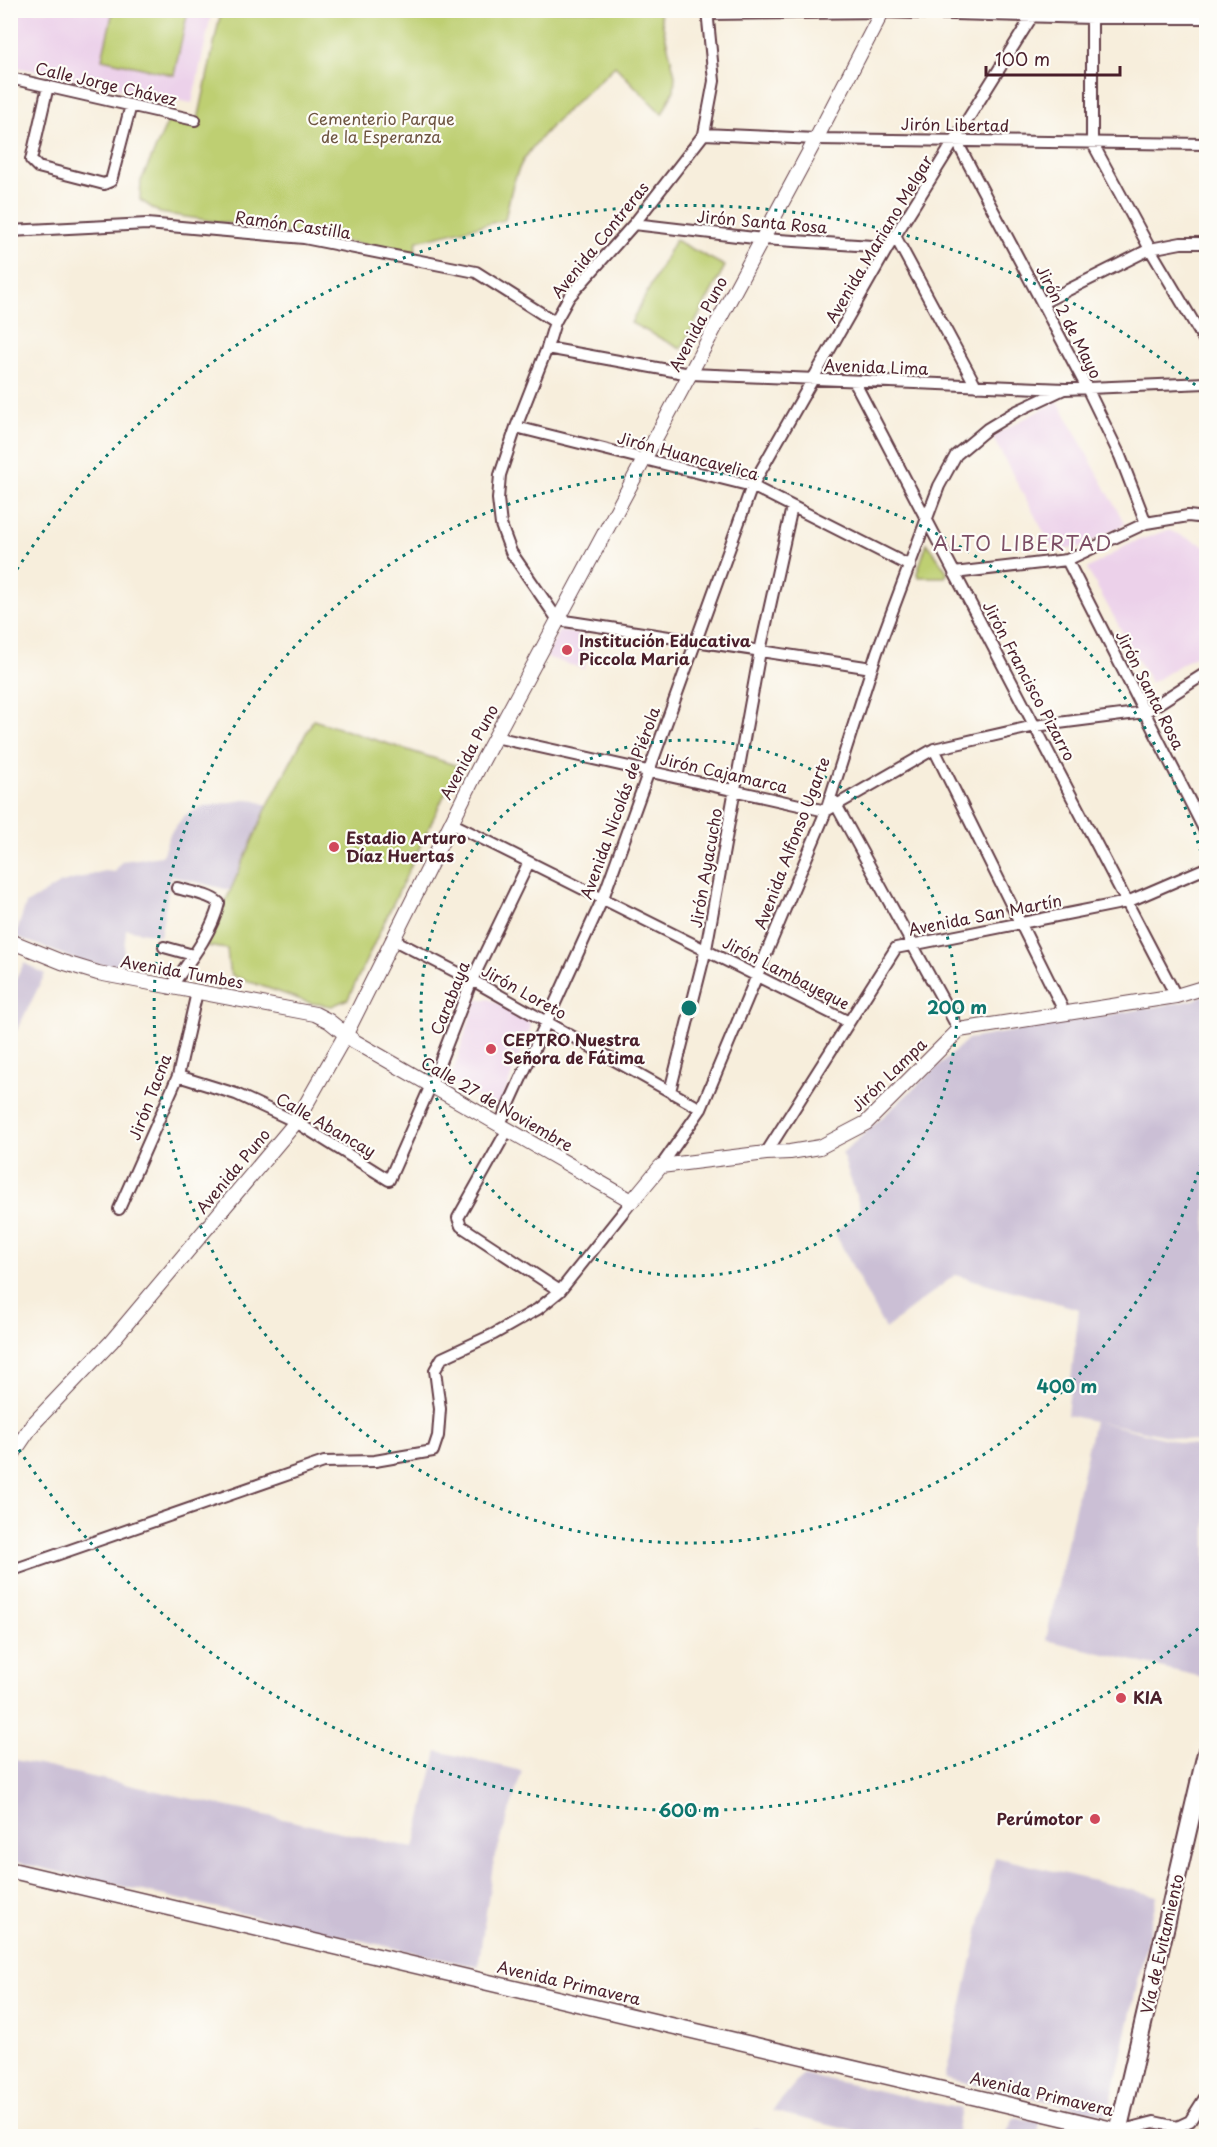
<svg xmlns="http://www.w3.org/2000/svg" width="1217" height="2147" font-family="'Playpen Sans',sans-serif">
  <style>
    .built { fill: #ecd1ea }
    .industrial { fill: #cbbfd5 }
    .green { fill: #becf72; stroke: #84774e; stroke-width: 1.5 }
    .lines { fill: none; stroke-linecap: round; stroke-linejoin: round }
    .minor-casing { stroke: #643e46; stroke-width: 14 }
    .tertiary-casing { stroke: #643e46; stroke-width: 16 }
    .secondary-casing { stroke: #643e46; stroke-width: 18 }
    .trunk-casing { stroke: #643e46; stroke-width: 20 }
    .minor { stroke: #fff; stroke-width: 10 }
    .tertiary { stroke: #fff; stroke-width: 14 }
    .secondary { stroke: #fff; stroke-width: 15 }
    .trunk { stroke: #fff; stroke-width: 16 }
    .ring { fill: none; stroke: #0f766e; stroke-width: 3; stroke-dasharray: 3 6 }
    .poi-dot { fill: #d1495b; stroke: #fdfcf7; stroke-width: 2 }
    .labels { text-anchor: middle; stroke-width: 4.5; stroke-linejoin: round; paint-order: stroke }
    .street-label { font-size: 16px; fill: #4a1f2b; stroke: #fdfcf7 }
    .park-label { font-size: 16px; fill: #6d5440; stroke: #fdfcf7 }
    .poi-label { font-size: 16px; font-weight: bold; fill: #4a1f2b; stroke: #fdfcf7; text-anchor: start }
    .quarter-label { font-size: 20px; letter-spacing: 1.5px; fill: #7d4f66; stroke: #fdfcf7 }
    .centre { fill: #0f766e; stroke: #fdfcf7; stroke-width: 3 }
    .ring-label { font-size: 18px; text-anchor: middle; font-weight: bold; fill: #0f766e; stroke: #fdfcf7; stroke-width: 4.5; stroke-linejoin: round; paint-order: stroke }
  </style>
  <rect width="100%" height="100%" fill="#fdfcf7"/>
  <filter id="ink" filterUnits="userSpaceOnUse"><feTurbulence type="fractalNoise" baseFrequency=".0167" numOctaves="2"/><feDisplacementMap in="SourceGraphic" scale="12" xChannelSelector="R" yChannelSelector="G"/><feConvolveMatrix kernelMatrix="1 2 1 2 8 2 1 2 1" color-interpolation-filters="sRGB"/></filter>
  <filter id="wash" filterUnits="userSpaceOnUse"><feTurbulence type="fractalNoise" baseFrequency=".008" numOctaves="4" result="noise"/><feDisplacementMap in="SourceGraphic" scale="24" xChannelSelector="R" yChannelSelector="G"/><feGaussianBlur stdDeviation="1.35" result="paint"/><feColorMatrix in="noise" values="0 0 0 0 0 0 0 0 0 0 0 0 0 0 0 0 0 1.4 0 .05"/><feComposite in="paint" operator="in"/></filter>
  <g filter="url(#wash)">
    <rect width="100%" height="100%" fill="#f7eedc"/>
    <path class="built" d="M11,11H212L192,103L11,66Z
      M1058,401L1125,524L1081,547L1054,551L992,436Z
      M1168,530L1206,546V649L1151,683L1087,569L1131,543Z
      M559,631L586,635L581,647L590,652L584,669L546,657Z
      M489,999L526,1017L531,1027L501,1103L496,1108L453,1083V1072L476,1000Z"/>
    <path class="industrial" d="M250,799L268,805L230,890L171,876L160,936L126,929L122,968L82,962L15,936L26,904L59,884L104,871L115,872L122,861L162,856L170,834L184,816L201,807Z
      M24,963L45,974L16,1032L11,1029V989Z
      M1206,995V1444L1096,1421L1206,1449V1678L1046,1640L1094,1421L1067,1415L1079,1309L955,1275L885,1329L835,1233L861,1210L842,1154L968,1039L1194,1000Z
      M437,1751L522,1771L493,1865L478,1967L11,1861V1759L414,1848Z
      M995,1857L1157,1896L1108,2115L945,2078Z
      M803,2074L961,2109L956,2136H874L772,2111Z
      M1014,2118L1040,2121L1038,2136H1005Z
      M754,2128L790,2136H747Z"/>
    <path class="green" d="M659,10L675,75L674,90L662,114L615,66C585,95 548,124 524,159C513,177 509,200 505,220L417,241L415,252L160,213L140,200L141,181L169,119L197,125L221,11Z
      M113,11H188L174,75L102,59Z
      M675,240L725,266L681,349L631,323Z
      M927,543L948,573L945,577H919L917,573Z
      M313,720L458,766L348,999L332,1006L310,1003L233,976L229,970L227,949L206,946L268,805Z"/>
  </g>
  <g filter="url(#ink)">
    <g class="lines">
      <defs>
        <path id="minor" d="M707,10L714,81L704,134L634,224L569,297L555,322L547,348L516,427L500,475L498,499L501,525L511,552L558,620L872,668
          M708,14L882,12L1092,18H1206
          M1092,18V142L1150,249L1206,343
          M10,78L195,120
          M48,86L31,160L38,167L104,184L111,181L131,105
          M704,134L816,139L1206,144
          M956,140L1087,388L1120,456L1146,523
          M634,224L763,239L888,247
          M10,231L147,224L304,238L476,272L555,322
          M895,236L976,386
          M1042,303L1150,249L1181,243H1206
          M547,348L690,374L1065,389L1206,383
          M854,381L1176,996
          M516,427L752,486L910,566
          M1067,560L1206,833
          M954,573L1067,560L1146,523L1188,516L1206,518
          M495,737L826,811L934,749L1035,726L1145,712L1206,673
          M934,749L1065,1013
          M834,801L959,1030
          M451,823L849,1022
          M392,939L472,980L701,1109
          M164,947L193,955
          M170,988C188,963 212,934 219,903C209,894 190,892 177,888
          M178,1076L236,1094L296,1122L389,1180L431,1085L472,980L529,862
          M670,1091L706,949L760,651L792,507
          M500,1124L603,898L752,486L888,247L1036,10
          M508,1129L458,1218L461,1226L560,1291
          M766,1153L896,948L1127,902L1206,868
          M661,1166L701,1109L826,811L877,652L939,486L956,455L987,429L1015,412L1064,389
          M119,1209L178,1076L197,992
          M10,1438L21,1440
          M10,1571L324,1462L375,1461L433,1451L438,1436L440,1409L435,1370L442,1358L494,1334L538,1309L560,1291L632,1201
          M1119,2131L1154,2122L1177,2127L1190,2121L1206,2096"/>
        <path id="tertiary" d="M10,941L62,962L98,973L315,1014L329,1021L354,1041L632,1201L661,1166L766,1153L790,1152L820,1147L866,1123L959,1030L1176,996L1206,987
          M10,1458L33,1424L111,1342L296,1122L346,1034L478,769L816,139L883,10"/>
        <path id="secondary" d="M10,1870L1119,2131"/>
        <path id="trunk" d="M1117,2136L1206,1753"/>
      </defs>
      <use href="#minor" class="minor-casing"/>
      <use href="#tertiary" class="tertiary-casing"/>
      <use href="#secondary" class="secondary-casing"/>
      <use href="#trunk" class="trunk-casing"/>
      <use href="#minor" class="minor"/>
      <use href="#tertiary" class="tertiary"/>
      <use href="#secondary" class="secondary"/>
      <use href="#trunk" class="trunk"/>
    </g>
  </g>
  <g class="ring">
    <circle cx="689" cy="1008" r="268"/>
    <path d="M1206 1146A535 535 0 1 1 1206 870"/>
    <path d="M1205 1623A803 803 0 0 1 12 1439M12 577A803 803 0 0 1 1205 393"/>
  </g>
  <g class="poi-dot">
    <circle cx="567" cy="650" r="6"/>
    <circle cx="334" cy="847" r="6"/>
    <circle cx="491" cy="1049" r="6"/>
    <circle cx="1121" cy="1698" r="6"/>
    <circle cx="1095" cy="1819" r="6"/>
  </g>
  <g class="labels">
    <g class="street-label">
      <text transform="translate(106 84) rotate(13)" y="6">Calle Jorge Chávez</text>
      <text transform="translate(955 125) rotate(1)" y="6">Jirón Libertad</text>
      <text transform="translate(762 222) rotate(5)" y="6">Jirón Santa Rosa</text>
      <text transform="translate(293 225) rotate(8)" y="6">Ramón Castilla</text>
      <text transform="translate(879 239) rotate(-59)" y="6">Avenida Mariano Melgar</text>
      <text transform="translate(600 240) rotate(-51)" y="6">Avenida Contreras</text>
      <text transform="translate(1069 322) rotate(63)" y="6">Jirón 2 de Mayo</text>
      <text transform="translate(698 324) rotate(-62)" y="6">Avenida Puno</text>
      <text transform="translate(876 367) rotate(2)" y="6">Avenida Lima</text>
      <text transform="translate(688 456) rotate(15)" y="6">Jirón Huancavelica</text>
      <text transform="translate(1029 681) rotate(62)" y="6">Jirón Francisco Pizarro</text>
      <text transform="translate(1150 690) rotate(63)" y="6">Jirón Santa Rosa</text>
      <text transform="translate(469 752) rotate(-62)" y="6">Avenida Puno</text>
      <text transform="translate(724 773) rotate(13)" y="6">Jirón Cajamarca</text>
      <text transform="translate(620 803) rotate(-70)" y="6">Avenida Nicolás de Piérola</text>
      <text transform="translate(792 843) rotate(-69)" y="6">Avenida Alfonso Ugarte</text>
      <text transform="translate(706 868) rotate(-80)" y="6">Jirón Ayacucho</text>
      <text transform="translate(985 915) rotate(-11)" y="6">Avenida San Martín</text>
      <text transform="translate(182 972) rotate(10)" y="6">Avenida Tumbes</text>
      <text transform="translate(786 973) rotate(27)" y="6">Jirón Lambayeque</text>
      <text transform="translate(524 992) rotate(29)" y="6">Jirón Loreto</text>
      <text transform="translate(450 998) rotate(-68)" y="6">Carabaya</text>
      <text transform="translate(889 1075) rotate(-44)" y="6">Jirón Lampa</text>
      <text transform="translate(150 1097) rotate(-69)" y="6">Jirón Tacna</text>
      <text transform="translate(497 1104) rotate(30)" y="6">Calle 27 de Noviembre</text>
      <text transform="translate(326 1125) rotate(30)" y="6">Calle Abancay</text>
      <text transform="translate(233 1171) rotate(-50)" y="6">Avenida Puno</text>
      <text transform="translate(1162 1944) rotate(-77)" y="6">Vía de Evitamiento</text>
      <text transform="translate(569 1983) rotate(13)" y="6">Avenida Primavera</text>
      <text transform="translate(1042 2094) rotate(13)" y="6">Avenida Primavera</text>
    </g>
    <g class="park-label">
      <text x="381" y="125">Cementerio Parque<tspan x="381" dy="18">de la Esperanza</tspan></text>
    </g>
    <g class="poi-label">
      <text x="579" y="647">Institución Educativa<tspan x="579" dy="18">Piccola Maria</tspan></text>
      <text x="346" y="844">Estadio Arturo<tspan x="346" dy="18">Díaz Huertas</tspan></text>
      <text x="503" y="1046">CEPTRO Nuestra<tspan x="503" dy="18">Señora de Fátima</tspan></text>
      <text x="1133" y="1704">KIA</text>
      <text x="1083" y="1825" text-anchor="end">Perúmotor</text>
    </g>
    <g class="quarter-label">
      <text x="1023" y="551">ALTO LIBERTAD</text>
    </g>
  </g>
  <circle cx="689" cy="1008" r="9" class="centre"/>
  <g class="ring-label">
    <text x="957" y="1014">200 m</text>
    <text x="1067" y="1393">400 m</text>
    <text x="689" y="1817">600 m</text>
  </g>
  <rect width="1217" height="2147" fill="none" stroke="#fdfcf7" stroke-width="36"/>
  <path d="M986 66v9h134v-9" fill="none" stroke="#4a1f2b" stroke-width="3"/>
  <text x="995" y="66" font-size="18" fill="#4a1f2b" stroke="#fdfcf7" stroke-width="4.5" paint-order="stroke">100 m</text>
</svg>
